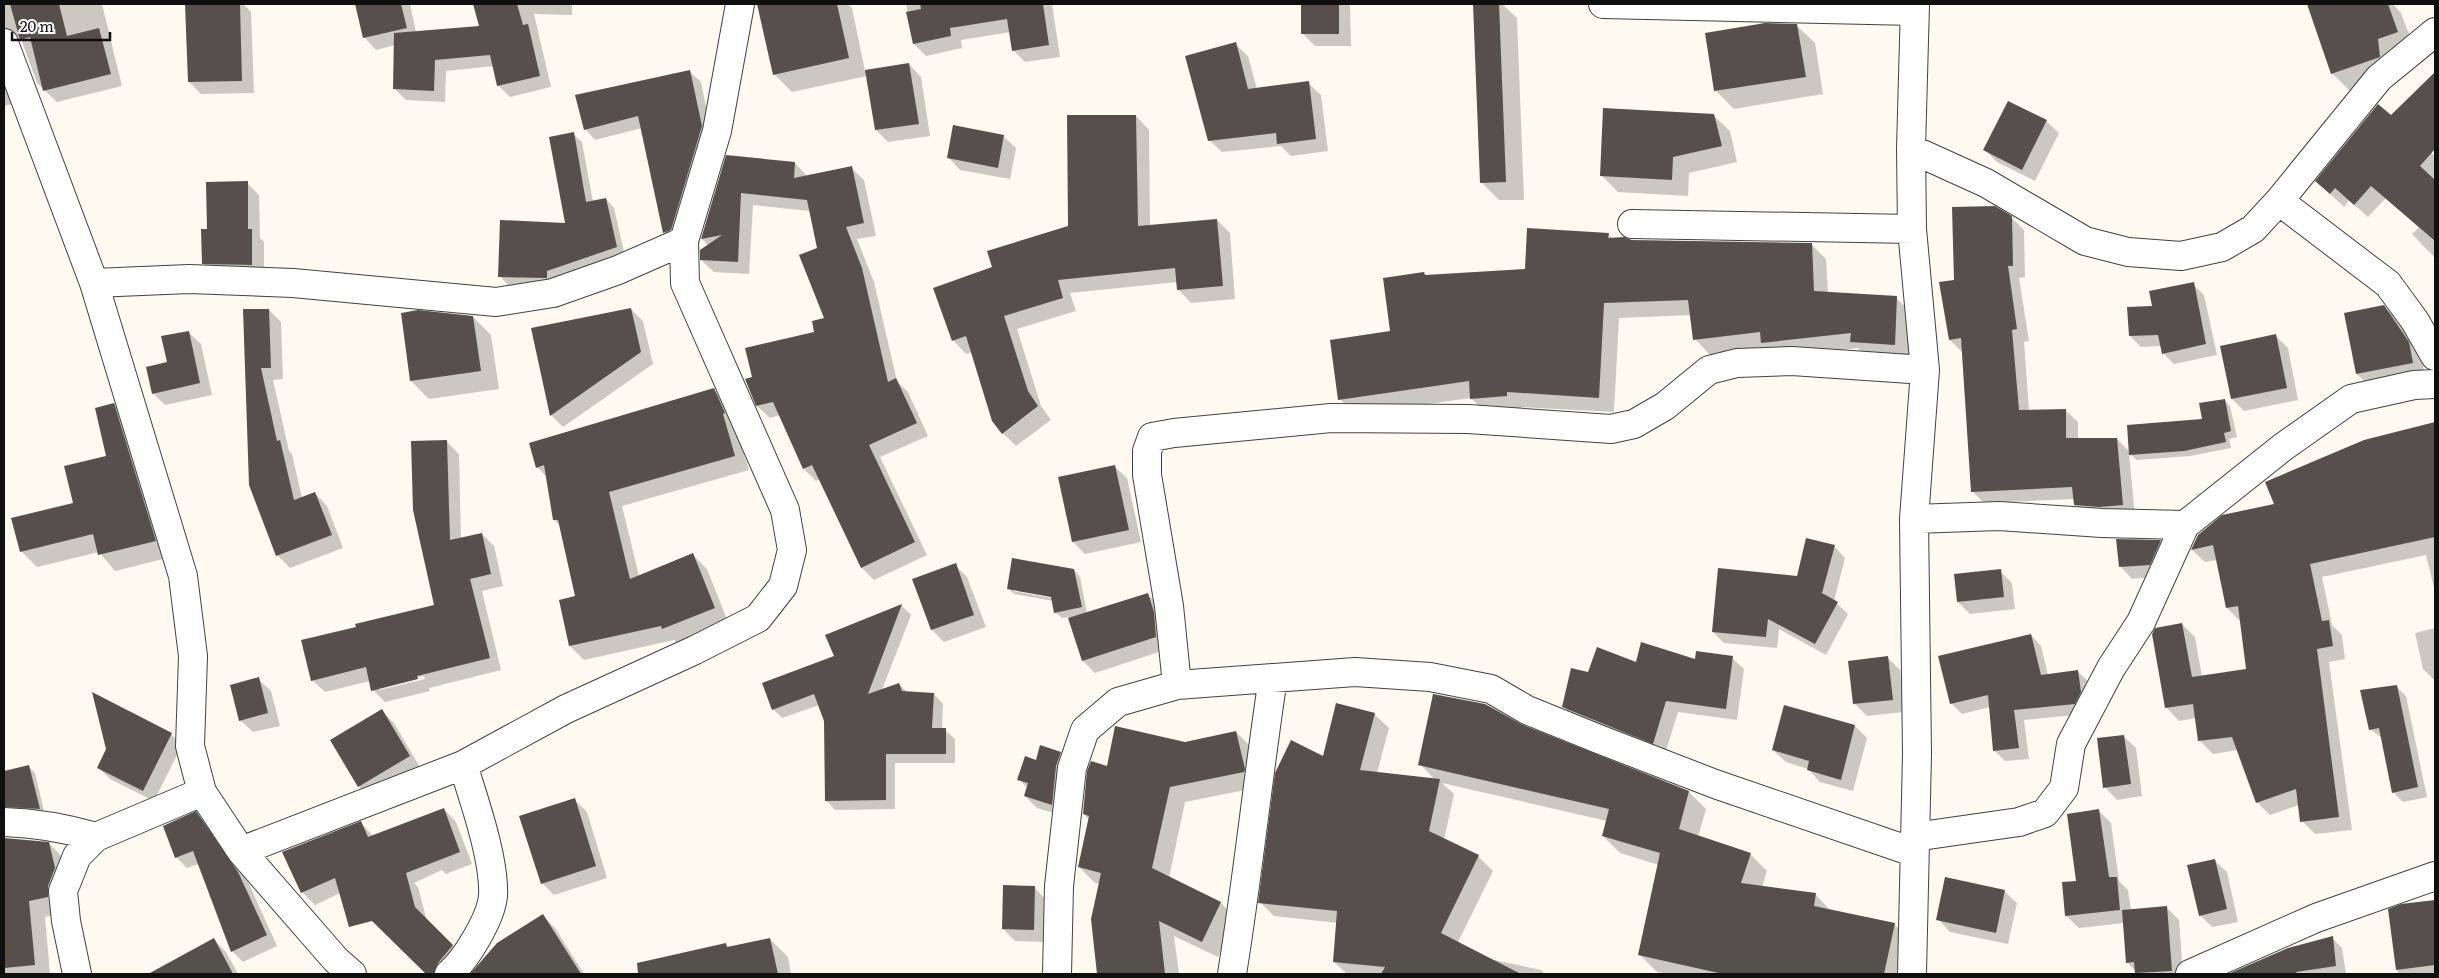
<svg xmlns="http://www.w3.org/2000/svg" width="2439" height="978" font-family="Literata,serif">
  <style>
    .shadow { fill: #0003; fill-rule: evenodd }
    .building { fill: #574f4c }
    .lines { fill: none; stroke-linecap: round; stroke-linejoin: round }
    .street-casing { stroke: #424242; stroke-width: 30 }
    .street { stroke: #fff; stroke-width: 28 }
  </style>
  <rect width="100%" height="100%" fill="#fefaf2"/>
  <path class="shadow" d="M4,4H102L122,86L57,102L37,83L21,39L12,40L4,46Z
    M186,4H243L251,12L254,93L201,94L189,82Z
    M356,4H410L416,32L481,27L474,4H572V15L534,14L551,87L510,97L498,85L494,66L446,71L445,102L406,100L394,88L395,45L376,50L364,37Z
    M770,4H847L852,8L865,71L909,64L921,77L930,136L888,142L876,130L867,76L792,92L774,74L759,6Z
    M906,4H1052L1060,57L1025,62L1013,50L1011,32L961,40L962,48L926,56L914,44Z
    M1302,4H1350L1351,46H1315L1303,34Z
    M1474,4H1502L1517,18L1524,200H1499L1481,182Z
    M2308,4H2393L2401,13L2415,50L2398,75L2350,91L2332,73Z
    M1796,25L1815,43L1823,94L1734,109L1716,91Z
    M1235,44L1248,56L1257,89L1308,83L1321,95L1328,151L1291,156L1281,146L1222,152L1209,140Z
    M4,69L17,103L4,106Z
    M690,72L701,82L712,137L675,243L664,232L642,128L595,140L585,129Z
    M2435,73V147L2430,152L2435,156V258L2412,234L2419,227L2386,198L2368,217L2349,200L2344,207L2317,181L2391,117Z
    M1713,115L1730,131L1737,162L1689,173L1688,196L1618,192L1601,175Z
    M1136,116L1149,130L1150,226L1217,220L1230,233L1235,299L1191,303L1178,289L1177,282L1070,293L1076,311L1017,329L1041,406L1051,420L1016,446L1003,433L972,352L966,354L953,340L994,268L1069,227Z
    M2046,121L2059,133L2035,181L1997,162L1985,150Z
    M573,134L582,142L593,202L606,199L614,208L625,256L556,286L508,285L500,276L566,224Z
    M1003,136L1016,148L1010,179L960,170L948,157Z
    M727,156L795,163L807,176L851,168L864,180L876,236L857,239L874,282L897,381L908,392L928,436L880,457L927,555L874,580L862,568L820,479L816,481L804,469L780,415L770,418L757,406L754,378L816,333L825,319L818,249L810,211L753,205L749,274L714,272L701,260L709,246L702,239Z
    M247,183L259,195L260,238L264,242V277L215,276L203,263L208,230Z
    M2011,217L2024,230L2025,277L2019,278L2029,341L2024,342L2029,411L2065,410L2078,422V439H2117L2130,452L2204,420L2224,400L2230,406L2237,437L2229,439L2231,448L2190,456L2137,460L2129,453L2135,517H2087L2075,505L2074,499L1984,503L1972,491L1962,352L1950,340L1941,283L1955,281Z
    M1608,234L1613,239L1632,241L1811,244L1826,259L1828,293L1896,298L1912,313L1909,359L1867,357L1858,348L1778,357L1768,348L1710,355L1695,339L1692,315L1619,318L1614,412L1521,407L1522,411L1486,413L1471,398L1355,414L1340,399L1391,332L1424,273L1427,276L1526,270Z
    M2193,284L2204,295L2217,355L2174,364L2163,353L2161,346L2141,347L2130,336L2153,307Z
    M2383,306L2396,318L2421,356L2425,375L2369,386L2357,374Z
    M631,309L643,321L653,364L563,427L551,415L533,329Z
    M244,310H269L281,322L283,379L273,380L289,451L292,454L302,498L315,493L327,506L343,548L290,568L278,556L250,484Z
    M473,317L491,335L499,389L429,399L411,381Z
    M188,332L201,344L212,395L165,405L153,393Z
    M2276,336L2288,348L2298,400L2244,411L2232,399Z
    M714,390L728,404L749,470L622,506L639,576L693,555L707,569L728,622L677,643L674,640L584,660L570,646L577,597L561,526L554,520L547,477L537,467Z
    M114,404L130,420L171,557L115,571L99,552L37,567L21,551L74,504L108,457Z
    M2435,423V592L2426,555L2322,577L2332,625L2342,635L2345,659L2329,662L2352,830L2315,834L2302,821L2299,805L2270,815L2257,802L2238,750L2213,754L2200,741L2196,718L2179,721L2166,707L2182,624L2195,637L2202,677L2248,670L2241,622L2227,608L2217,560L2205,562L2192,550L2276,505L2365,441Z
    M447,442L459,454L461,539L482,534L494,546L503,586L482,591L501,670L429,688L430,691L385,702L373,690L370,681L325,692L312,680L357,628L435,606ZM424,676L425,679L379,690V687Z
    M1114,466L1127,478L1141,542L1085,554L1073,542Z
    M2118,540L2160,541L2173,553L2162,576L2132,579L2120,566Z
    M1834,546L1845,558L1834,601L1848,614L1826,655L1779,629L1777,648L1724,643L1713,632L1798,577Z
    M955,565L967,577L986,627L944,642L932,630L914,579Z
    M1074,570L1080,577L1087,613L1147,594L1160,606L1168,649L1095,673L1083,661L1069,617L1062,618L1056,613L1053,601L1014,594L1008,588ZM1013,588L1058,597L1057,599L1013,591Z
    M2000,571L2012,583L2015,609L1970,614L1958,602Z
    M902,606L911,615L882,690L899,684L907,692L934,694L943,704L942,729L945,730L955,739V763H895V809L835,810L826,800V721L819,705L782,718L773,709L835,656L827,636Z
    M2435,628V681L2423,669L2415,633Z
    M2031,635L2041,646L2048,675L2078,672L2089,682L2085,714L2024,720L2029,759L2005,761L1994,750L1990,707L1962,714L1951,703Z
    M1732,658L1744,669L1737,720L1678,712L1665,754L1576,719L1564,707L1636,663Z
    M1888,658L1900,670L1904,712L1867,716L1854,703Z
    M258,679L271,691L280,726L253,732L240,720Z
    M2396,686L2406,696L2427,797L2403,802L2393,792L2383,739L2370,729Z
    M382,711L394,723L421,769L371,799L359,786L332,740Z
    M1374,714L1389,728L1377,773L1435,780L1420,764L1521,726L1689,792L1706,809L1698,837L1750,854L1767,871L1762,887L1815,894L1831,911L1894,924L1911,941L1905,974H1668L1657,972L1639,954L1659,865L1620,853L1603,836L1607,821L1442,783L1454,794L1444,840L1478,856L1493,871L1458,942L1477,960L1470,974H1347L1334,962L1338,923L1274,916L1260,902L1324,758Z
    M1855,726L1867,738L1853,791L1820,782L1808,769L1786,762L1773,750Z
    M1236,732L1252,748L1260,787L1185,802L1169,878L1221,903L1236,919L1218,957L1174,936L1179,974H1098L1092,919L1100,884L1095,883L1079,867L1089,820L1084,814L1107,768L1185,743Z
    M171,734L182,745L154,801L110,779L99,768Z
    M2123,736L2136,748L2142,796L2117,800L2105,787Z
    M1060,753L1073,765L1064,816L1037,808L1025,796L1027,788L1019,779L1037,761Z
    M29,767L35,773L45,815L12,812L6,806L4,772Z
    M575,800L587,812L607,878L554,895L542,883Z
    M444,809L456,822L472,864L446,874L442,870L414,883L418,887L427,921L465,958L452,974H427L366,913L340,893L315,905L302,892L284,853L361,823L373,836Z
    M2099,811L2111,823L2119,881L2128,890L2131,910L2167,908L2179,920L2183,974H2138L2127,962L2124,923L2079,928L2066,916Z
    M196,813L207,824L249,884L277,946L243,962L232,951L199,864L187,868L176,857Z
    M4,839L49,843L65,860L64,913L45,917L50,974H4Z
    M2214,860L2227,872L2238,922L2212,927L2200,915Z
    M1034,887L1046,900L1045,942L1015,941L1003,929Z
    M2004,891L2017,903L2008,944L1950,932L1938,919Z
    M2435,901V974H2398L2389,910L2402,906Z
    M543,916L555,928L584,974H471L498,944Z
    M2332,938L2342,948L2346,974H2231L2290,948Z
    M770,939L788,957L791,974H666L663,958L726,945L729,948Z
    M214,940L226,952L238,974H163L160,969Z
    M1490,959L1541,970L1545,974H1487Z"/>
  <path class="building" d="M10,4H59L67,36L99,28L111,74L43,91L30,37L20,40Z
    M185,4H240L242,81L188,82Z
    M355,4H401L407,28L363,38Z
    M473,4H517L523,25L528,24L540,76L497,86L490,55L435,60L434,91L393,89L394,33L479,26Z
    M757,4H837L849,58L773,75Z
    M920,4H1043L1049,45L1012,51L1007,19L950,28L951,36L913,44L906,12L921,9Z
    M1301,4H1339V34H1301Z
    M1473,4H1499L1506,182L1480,183Z
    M2307,4H2388L2398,32L2378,39L2380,57L2331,74Z
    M1765,23L1797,24L1806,77L1714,91L1705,33Z
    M1236,42L1248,89L1309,81L1316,139L1277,144L1276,133L1208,141L1185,56Z
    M909,63L919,124L875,130L865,70Z
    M690,70L702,126L671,230L663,233L638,116L584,130L575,95Z
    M2435,72V149L2420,166L2435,180V241L2371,186L2354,205L2335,188L2330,194L2315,181L2378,104L2391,115Z
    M2008,101L2047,120L2022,170L1983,150Z
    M1603,108L1714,114L1722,146L1673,157L1672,180L1600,176Z
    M1067,115H1136L1138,226L1217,219L1223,286L1177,290L1175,268L1058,280L1063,298L1004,316L1028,391L1038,406L1002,434L992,421L966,336L952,341L933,288L992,267L987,251L1068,226Z
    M953,125L1004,135L998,168L947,158Z
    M574,132L586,202L606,198L617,247L547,271V278L498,277L500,220L565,223L549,137Z
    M726,155L795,162L794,178L852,166L864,223L846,227L862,268L888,382L896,378L917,423L869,445L915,542L861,568L812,465L803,469L773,402L756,406L745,379L752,377L745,348L814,332L812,321L824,318L799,255L817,248L807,200L741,193L738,262L700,260V250L722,235L701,239Z
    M248,181V229H252V265L202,264L201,229H207L206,182Z
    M1995,206L2012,216L2013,266H2008L2017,329L2012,330L2019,410L2066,409V438H2117L2123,505L2099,507L2074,505L2072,487L1971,492L1961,338L1949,340L1939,282L1954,280L1952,207Z
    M1527,228L1609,233L1608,238L1624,237L1632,240L1812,243L1814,291L1897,296L1895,345L1850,342L1851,333L1761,343L1760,332L1693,340L1688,300L1604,303L1599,398L1507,392V396L1470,399L1469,381L1338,400L1330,340L1390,331L1383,278L1424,272L1425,275L1525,269Z
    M2194,282L2206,344L2162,354L2158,335L2129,336L2127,307L2152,306L2149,291Z
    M2384,305L2409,342L2413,363L2356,374L2344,313Z
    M631,308L641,352L550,416L531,328Z
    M243,309H269L271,368H261L277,441L280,440L294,500L315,492L332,535L276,556L249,485Z
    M418,310L473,316L481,371L410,381L401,313Z
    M189,331L200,383L152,394L146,367L167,362L161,336Z
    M2276,334L2287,388L2231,399L2220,346Z
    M714,388L725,413L723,414L735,456L609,492L630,579L693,553L715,608L662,629L661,626L569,646L559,600L575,596L558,520H553L544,465L536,468L529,443Z
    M2225,399L2231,431L2224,433L2226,442L2184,451L2129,455L2127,425L2202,419L2199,403Z
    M114,403L156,541L98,555L93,534L20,552L11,518L73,503L64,466L106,456L95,408Z
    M2435,422V537L2310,564L2322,621L2329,620L2333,646L2317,649L2339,817L2300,822L2296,789L2256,803L2232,737L2198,741L2193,704L2165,708L2152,634L2155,628L2182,623L2192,677L2246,669L2238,606L2226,608L2213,545L2191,550L2198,535L2222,515L2274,504L2265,482L2364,440Z
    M447,440L450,540L482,533L491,574L470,579L490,658L417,676L418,679L371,691L366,667L311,681L301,640L356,627L355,624L434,605L413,510L411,441Z
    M1115,465L1129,530L1072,542L1058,477Z
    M1806,538L1835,545L1822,593L1838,602L1815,644L1768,619L1766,637L1712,632L1718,568L1797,576Z
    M2116,539L2161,540L2150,565L2119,567Z
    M1012,558L1074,569L1082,607L1054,613L1051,597L1007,589Z
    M956,563L974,615L931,630L912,579Z
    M2001,569L2004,597L1957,602L1954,574Z
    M1148,593L1154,612L1156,637L1082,661L1068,618Z
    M902,604L868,694L899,683L902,691L934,693L932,728H946V754H886V800L825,801L824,721L814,694L772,710L762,683L834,656L825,635Z
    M2031,634L2041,675L2078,670L2081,692L2075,704L2014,710L2019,748L1993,751L1988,695L1950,704L1938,656Z
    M1641,642L1695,659L1696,651L1733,656L1726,709L1666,701L1653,744L1562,707L1571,668L1588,672L1597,647L1636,662Z
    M1888,656L1893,700L1853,704L1848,661Z
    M259,677L268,713L239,721L230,685Z
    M2397,685L2418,787L2392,793L2379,728L2369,730L2360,690Z
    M92,692L172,733L143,791L97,768L106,749Z
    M1433,694L1485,704L1521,724L1689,791L1679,829L1751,853L1741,883L1816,893L1814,906L1895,923L1884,974H1723L1638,955L1660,853L1602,836L1609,809L1418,765Z
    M1336,703L1375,713L1360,770L1440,779L1429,831L1479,855L1441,933L1521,974H1381L1385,967L1333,962L1337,911L1258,903L1275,773L1291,740L1323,756Z
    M1784,705L1855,725L1841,780L1807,770L1809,761L1772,750Z
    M382,709L410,756L358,787L330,740Z
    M1115,726L1185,742L1236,731L1245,769L1244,772L1170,787L1152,868L1221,902L1202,942L1159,921L1165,974H1097L1091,919L1101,873L1078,867L1089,816L1083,814L1087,771L1091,761L1107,766Z
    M2124,735L2131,784L2103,788L2097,738Z
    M1040,745L1061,752L1056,766L1052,805L1024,796L1028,783L1017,780L1025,756L1036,760Z
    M29,765L40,809L4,807V771Z
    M575,798L596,866L541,884L519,816Z
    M444,808L460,852L406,873L415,907L453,945L438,963L434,974H426L372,921L349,927L335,878L301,893L282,852L361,821L368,837Z
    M2099,809L2109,877H2117L2120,910L2065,916L2062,882L2076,881L2067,814Z
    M196,811L238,872L267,935L231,952L193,851L175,858L163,826Z
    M4,838L49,842L55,868L48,886V897L29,901L35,965L4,968Z
    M2215,859L2227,909L2199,916L2187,865Z
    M1945,877L2005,890L1996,933L1936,920Z
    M1003,885L1035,886L1034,930L1002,929Z
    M2435,900V965L2396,970L2388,909L2401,904Z
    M2167,906L2172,971L2135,973L2134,962L2126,963L2122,910Z
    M543,914L581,974H470L497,943Z
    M2333,936L2336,966L2296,972L2297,974H2228L2288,948Z
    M214,938L233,974H148Z
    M770,938L778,974H638L637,963L726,943L727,947Z"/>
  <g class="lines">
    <defs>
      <path id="street" d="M1603,4L1914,11
        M4,43L94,283L183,576L193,656L190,746L202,792L241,851L336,960L352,974
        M1911,149L1986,183L2085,241L2128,252L2181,256L2222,247L2253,229L2279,201L2379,78L2435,32
        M2279,201L2388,284L2415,321L2435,356
        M1632,224L1912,229
        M94,283L189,279L293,283L496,302L553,293L618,270L684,241
        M1914,519L1999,516L2102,523L2185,525
        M1177,685L1169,606L1147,475V451L1152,437L1174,433L1331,418L1468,419L1611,429L1634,424L1665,406L1709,370L1737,363L1792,361L1925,370
        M4,822C36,823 65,828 96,837
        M1914,837L2019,822L2045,813L2064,788L2071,744L2111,668L2141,622L2185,525L2283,447L2351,399L2414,385L2435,384
        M241,851L463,765L566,709L695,650L758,618L783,586L792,550L785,510L685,283L684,241L717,131L740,4
        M77,974L66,921L63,891L77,856L96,837L202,792
        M449,974C466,960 491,918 493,896C495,860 474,800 463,765
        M1057,974L1059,886L1072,768L1085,730L1118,702L1177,685L1355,672L1430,677L1491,689L1527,710L1601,740L1715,784L1913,852
        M1232,974C1248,876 1258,776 1273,678
        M1912,974L1917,754L1914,519L1925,370L1912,229L1911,149L1915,4
        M2190,974L2316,918L2435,876"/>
    </defs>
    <use href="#street" class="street-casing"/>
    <use href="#street" class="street"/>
  </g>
  <rect width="2439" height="978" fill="none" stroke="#0f0f0f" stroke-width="10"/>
  <path d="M12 32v8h98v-8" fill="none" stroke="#0f0f0f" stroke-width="2.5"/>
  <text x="20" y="32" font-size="15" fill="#0f0f0f" stroke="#ffffff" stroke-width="4" paint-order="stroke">20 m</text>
</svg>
